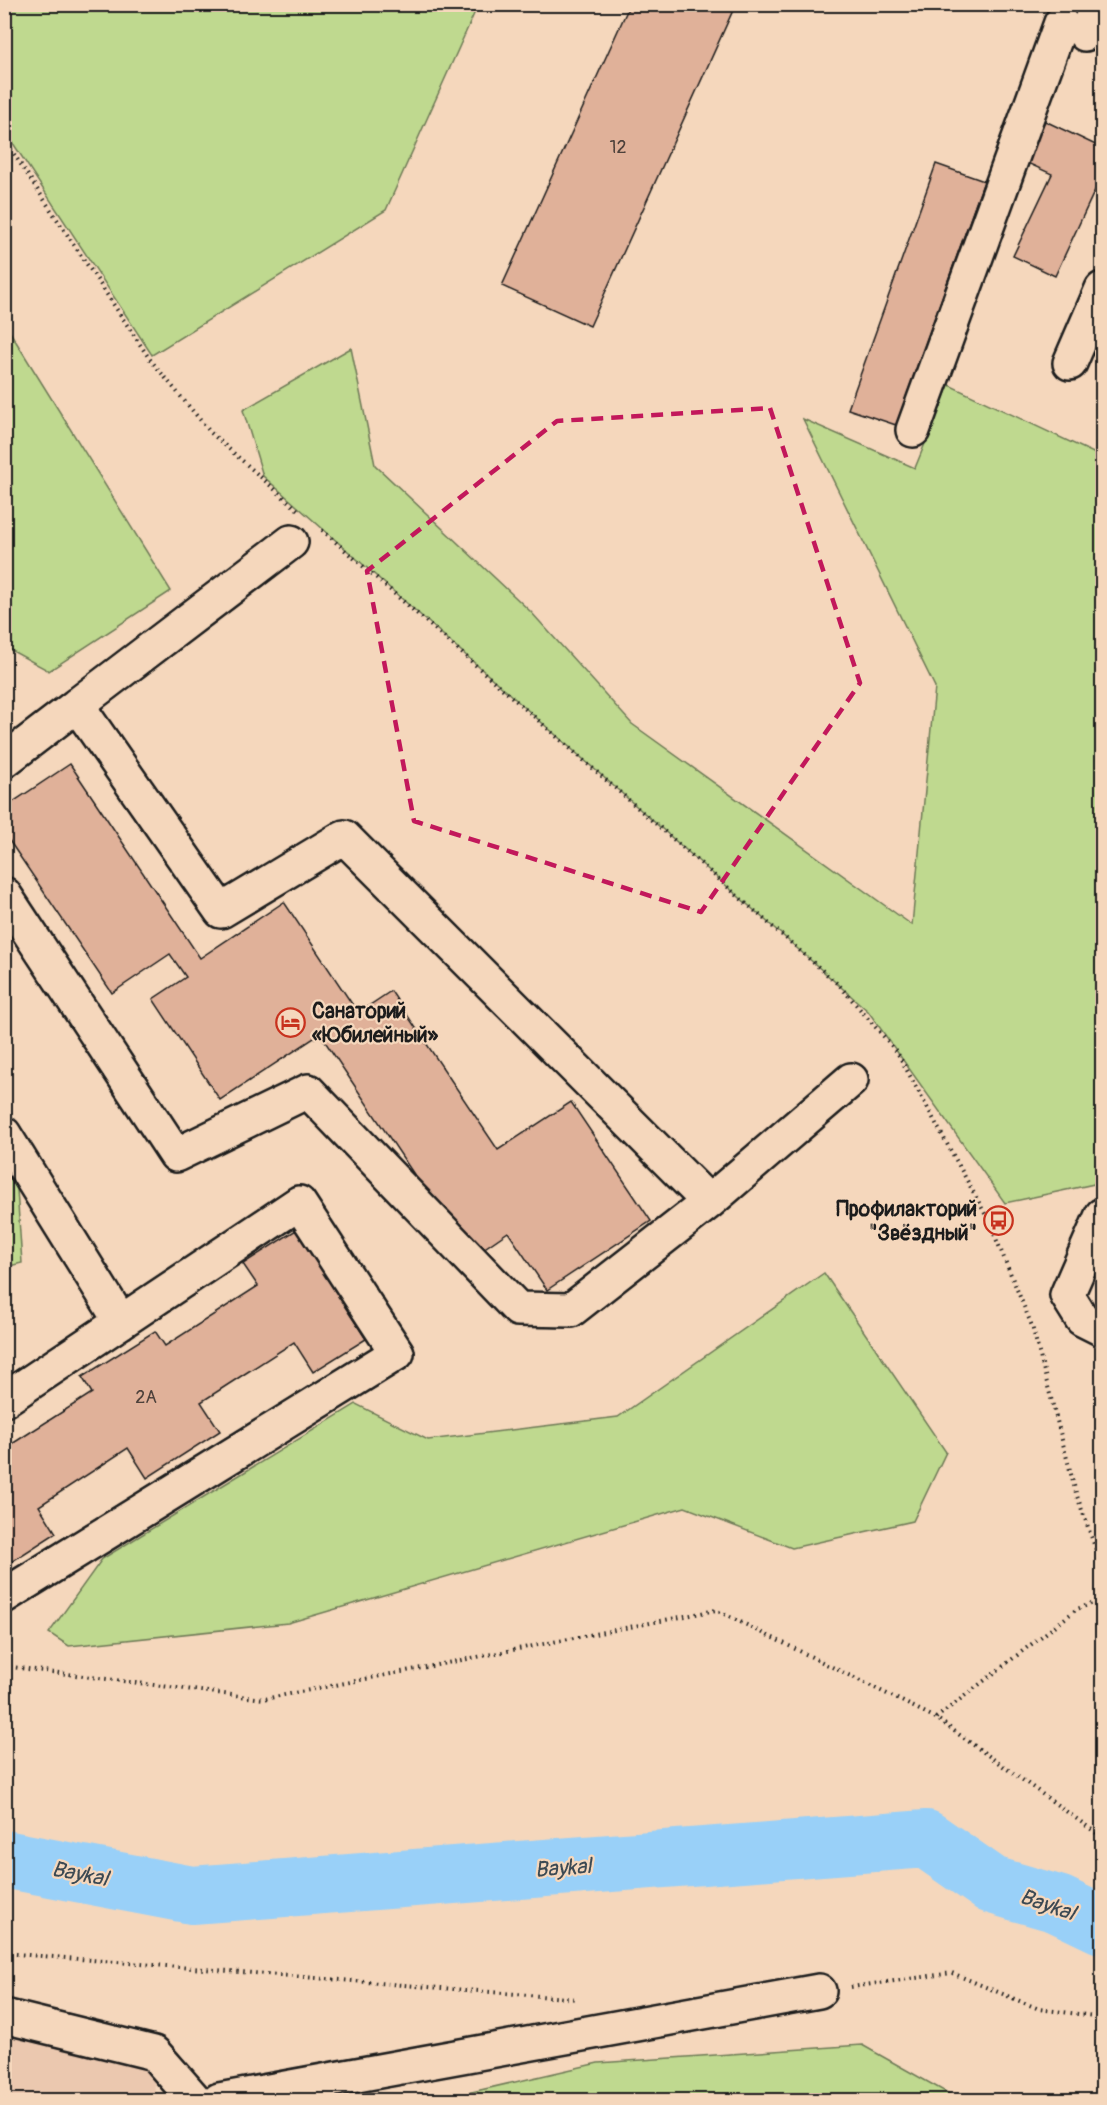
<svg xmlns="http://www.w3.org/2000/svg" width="1107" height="2105" font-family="Pangolin,sans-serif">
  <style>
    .built { fill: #ebc8af }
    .green { fill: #bfd98f; stroke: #6e7a56; stroke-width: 1.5 }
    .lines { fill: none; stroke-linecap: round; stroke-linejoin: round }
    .river { stroke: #99d0f8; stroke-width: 58 }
    .building { fill: #e0b199; stroke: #1c1c1c; stroke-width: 1.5 }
    .minor-casing { stroke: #1c1c1c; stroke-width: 38 }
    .path { stroke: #1c1c1c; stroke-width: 4; stroke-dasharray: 1.5 4.5; stroke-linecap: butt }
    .minor { stroke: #f5d7bc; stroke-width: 33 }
    .marked { fill: none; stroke: #c2185b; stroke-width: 4.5; stroke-dasharray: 12 8; stroke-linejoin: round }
    .labels { text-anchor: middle; stroke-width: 4.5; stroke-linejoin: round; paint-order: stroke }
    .number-label { font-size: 18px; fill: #4d413b }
    .poi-label { font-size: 21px; font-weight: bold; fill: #1c1c1c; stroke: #f5d7bc; text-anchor: start }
    .water-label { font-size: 22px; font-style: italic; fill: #3b4953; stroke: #f5d7bc }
  </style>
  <rect width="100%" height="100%" fill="#f5d7bc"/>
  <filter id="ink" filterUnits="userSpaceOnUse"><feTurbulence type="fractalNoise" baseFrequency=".0167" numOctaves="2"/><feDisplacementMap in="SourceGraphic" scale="12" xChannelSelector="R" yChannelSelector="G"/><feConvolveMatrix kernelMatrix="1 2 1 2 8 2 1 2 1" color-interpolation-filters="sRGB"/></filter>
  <g filter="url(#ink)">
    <path class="built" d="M4,1996L153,2036L155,2100H5Z"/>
    <path class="green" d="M4,5L5,4L478,5L386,210L152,355L5,131Z
      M5,324L171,591L49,671L5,647Z
      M351,348L375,465L531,612L632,724L912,925L935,687L803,419L915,468L949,385L1102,457V1156L1094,1184L1005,1203L868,1011L263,476L243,410Z
      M4,1105L12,1116L22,1263L5,1267Z
      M824,1273L946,1452L913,1521L792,1548L685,1507L288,1623L69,1646L49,1633L102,1559L356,1404L428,1440L618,1417Z
      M862,2045L960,2100H437L598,2063Z"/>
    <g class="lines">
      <path class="river" d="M4,1859L192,1895L926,1839L992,1885L1058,1904L1102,1925"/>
    </g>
    <path class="building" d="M630,4H726L734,8L590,326L502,286Z
      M1045,121L1102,148V175L1055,276L1013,256L1052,174L1025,162Z
      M936,164L984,181L896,425L848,409Z
      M70,764L200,958L284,902L358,1013L391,991L498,1150L571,1102L651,1221L547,1290L508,1232L470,1258L320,1034L220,1100L153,999L186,977L170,954L112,993L4,833V808Z
      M296,1230L366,1339L313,1372L294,1342L201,1402L220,1431L147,1478L128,1448L39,1506L56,1533L8,1564L4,1558V1449L92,1393L82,1377L155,1331L165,1346L258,1286L243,1264Z"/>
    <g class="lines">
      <defs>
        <path id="minor" d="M1085,34L1098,4
          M1070,363L1102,289
          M913,430L1061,23
          M291,542L77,705L221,911L344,837L709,1202L851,1080
          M4,761L77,705
          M4,894L176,1155L308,1091L518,1309L571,1310L709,1202
          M4,1134L121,1322
          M1102,1215L1067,1295L1082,1319L1102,1329
          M4,1400L299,1203L397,1353L4,1596
          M4,2016L154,2053L195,2100
          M219,2100L819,1991"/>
      </defs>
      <use href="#minor" class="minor-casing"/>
      <path class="path" d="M4,139L149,358L211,433L298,510
        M322,530L840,986L897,1052L988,1219L1032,1326L1076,1493L1102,1567
        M4,1666L264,1699L716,1610L936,1718L1102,1837
        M936,1718L1077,1609L1102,1600
        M4,1953L578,1999
        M851,1987L952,1973L1039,2009L1102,2017"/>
      <use href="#minor" class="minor"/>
    </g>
  </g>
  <path class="marked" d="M770,408L860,683L701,912L414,821L367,571L557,421Z"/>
  <defs>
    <symbol id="hotel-ring" viewBox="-11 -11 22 22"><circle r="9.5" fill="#f5d7bc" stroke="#c8321e" stroke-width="1.5"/><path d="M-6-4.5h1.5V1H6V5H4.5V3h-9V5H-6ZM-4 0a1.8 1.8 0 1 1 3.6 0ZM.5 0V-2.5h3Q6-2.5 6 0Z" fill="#c8321e"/></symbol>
    <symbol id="bus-ring" viewBox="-11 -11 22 22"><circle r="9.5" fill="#f5d7bc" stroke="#c8321e" stroke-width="1.5"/><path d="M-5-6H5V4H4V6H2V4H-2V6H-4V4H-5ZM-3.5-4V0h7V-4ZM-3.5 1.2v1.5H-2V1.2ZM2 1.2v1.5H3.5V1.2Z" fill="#c8321e"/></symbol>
  </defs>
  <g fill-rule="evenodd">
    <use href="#hotel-ring" x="274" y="1006" width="33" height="33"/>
    <use href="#bus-ring" x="982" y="1204" width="33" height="33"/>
  </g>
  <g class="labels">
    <g class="number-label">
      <text x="618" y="153">12</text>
      <text x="146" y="1403">2А</text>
    </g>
    <g class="poi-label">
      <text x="312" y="1018">Санаторий<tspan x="312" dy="24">«Юбилейный»</tspan></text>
      <text x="977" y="1216" text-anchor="end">Профилакторий<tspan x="977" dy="24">"Звёздный"</tspan></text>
    </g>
    <g class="water-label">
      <text transform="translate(563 1867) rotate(-4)" y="8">Baykal</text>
      <text transform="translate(80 1873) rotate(11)" y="8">Baykal</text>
      <text transform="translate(1048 1904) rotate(19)" y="8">Baykal</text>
    </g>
  </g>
  <rect width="1107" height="2105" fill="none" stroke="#f5d7bc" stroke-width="24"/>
  <rect x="12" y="12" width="1083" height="2081" fill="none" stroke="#1c1c1c" stroke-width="2" filter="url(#ink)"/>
</svg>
